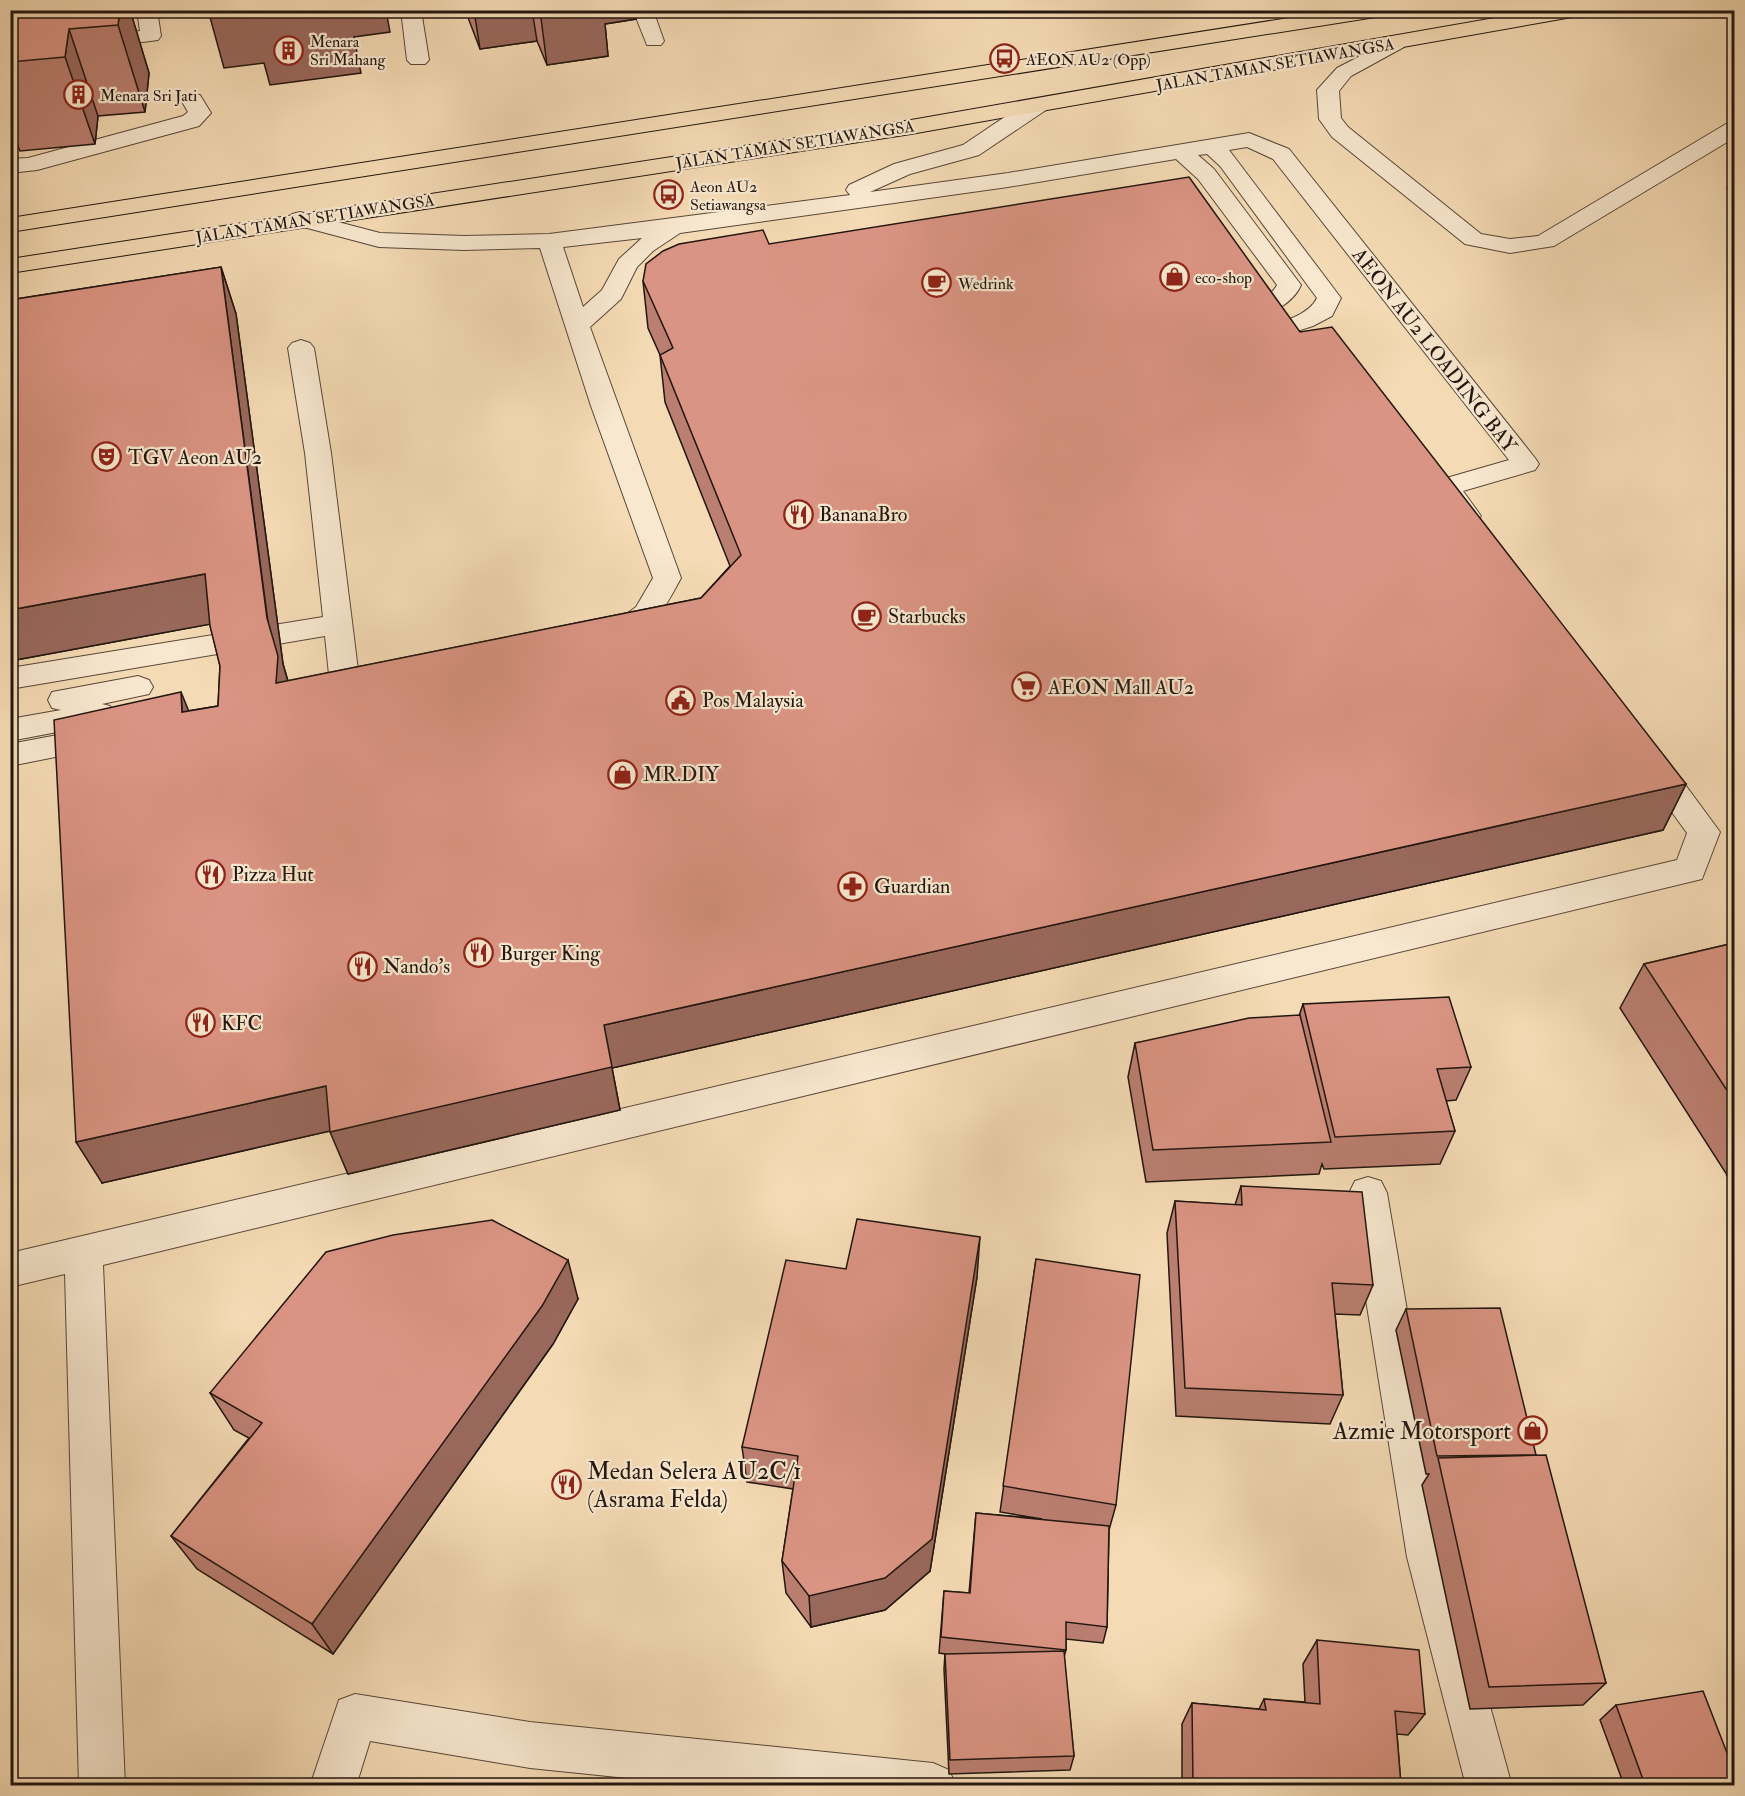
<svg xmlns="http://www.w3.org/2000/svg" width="1745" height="1796" font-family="'IM FELL Double Pica',serif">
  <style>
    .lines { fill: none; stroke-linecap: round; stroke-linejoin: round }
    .minor-casing { stroke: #574738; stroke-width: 2 }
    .major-casing { stroke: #22160f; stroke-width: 2 }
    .minor { fill: #f8e8cf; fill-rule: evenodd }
    .major { fill: #f5dbb5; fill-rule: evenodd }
    .wall { fill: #bb7f71; stroke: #22160f; stroke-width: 1.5 }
    .shaded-wall { fill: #99685c; stroke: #22160f; stroke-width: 1.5 }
    .building { fill: #da9483; stroke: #22160f; stroke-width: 1.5 }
    .labels { text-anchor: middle; stroke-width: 4.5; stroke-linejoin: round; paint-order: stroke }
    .far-poi-label { font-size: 16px; fill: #22160f; stroke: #f8e8cf; text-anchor: start }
    .far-street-label { font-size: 16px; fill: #22160f; stroke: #f8e8cf }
    .street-label { font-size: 20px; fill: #22160f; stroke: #f8e8cf }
    .poi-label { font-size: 20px; fill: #22160f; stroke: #f8e8cf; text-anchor: start }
    .near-poi-label { font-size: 24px; fill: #22160f; stroke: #f8e8cf; text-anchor: end }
  </style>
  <rect width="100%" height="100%" fill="#f5dbb5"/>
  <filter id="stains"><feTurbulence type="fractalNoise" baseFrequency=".00333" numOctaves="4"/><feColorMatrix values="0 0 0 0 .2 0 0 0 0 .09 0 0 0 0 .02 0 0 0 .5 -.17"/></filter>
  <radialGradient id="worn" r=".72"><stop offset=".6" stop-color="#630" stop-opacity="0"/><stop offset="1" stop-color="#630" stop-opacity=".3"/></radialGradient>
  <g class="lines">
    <defs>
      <path id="minor" d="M137,10H157L161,36L158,40L10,59V47L140,31Z
        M401,10H421L429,60L425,64H411L407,60Z
        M633,10H653L664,41L661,45H647Z
        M1397,37L1404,39L1407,43L1404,47L1351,76L1339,91L1341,118L1348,127L1481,234L1510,239L1538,236L1726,124L1734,123V138L1554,246L1510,253L1465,244L1332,137L1319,119L1317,90L1337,68Z
        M192,94L200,95L211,113L199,126L37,170L10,173V159L28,158L183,116L188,112L181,100L184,95Z
        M1038,99L1046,100L1049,105L1046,110L979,155L910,174L870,192L1008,173L1249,133L1289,149L1535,458L1539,464L1535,470L1463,491L1481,516L1477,522C1453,529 1444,505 1432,487L1436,481L1509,460L1273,159L1247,147L1229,150L1341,298L1332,316L1313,326L1260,343L1251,341L1248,336L1251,331C1271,324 1307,319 1317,298L1220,166L1207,154L1198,155L1214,169L1301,285C1291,308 1257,322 1232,316L1229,311C1239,295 1267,305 1277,285L1198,179L1176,159L1008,187L680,233L653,251L637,267L621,299L590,327L681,578C667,604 642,654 606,643L601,636L606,629L636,607L653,578L591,406L540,248L464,250L379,247L292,224L288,219L292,214L300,212L380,233L464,236L549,234L850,195L846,190L849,185L894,164L963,145L1030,100ZM642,238L619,259L602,290L583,307L563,247Z
        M301,340L310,343L314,348L331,453L361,694L357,702L346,705L335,702L331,694L325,636L10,689V668L323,617L305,453L288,348L292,343Z
        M138,676L149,680L153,687L149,694L102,704L110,706L114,714L110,722L10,741V719L61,710L52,708L48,700L52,692Z
        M100,727L111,730L115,738L111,746L10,766V744Z
        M1653,753L1664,756L1720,832L1702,879L103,1265L125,1786H79L65,1274L10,1287V1253L1677,860L1687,833L1637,764L1642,756Z
        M1368,1177L1381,1181L1387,1193L1449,1557L1512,1786H1466L1407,1557L1349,1193L1355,1181Z
        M355,1694L530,1722L933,1763L949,1770L956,1786H705L530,1768L370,1741L356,1786H310L339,1700Z"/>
      <path id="major" d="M1340,10H1392L1382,16L10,232V218Z
        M1540,10H1588L1578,16L911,134L10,273V259L911,120Z"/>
    </defs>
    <use href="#minor" class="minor-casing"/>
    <use href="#major" class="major-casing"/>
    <use href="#minor" class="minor"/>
    <use href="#major" class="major"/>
  </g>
  <path class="wall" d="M10,10H130L149,73L145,112L98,116L95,144L20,151L13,134H10Z
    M466,10H635L636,19L605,24L608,56L547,65L537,41L480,49L467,15Z
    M1734,168V192L1727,188Z
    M769,244L1300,332L1686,784L1663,830L612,1068L620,1110L348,1174L330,1131L102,1183L188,711L218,706L220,666L210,624L10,661V300L221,267L236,314L283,664L288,681L701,598L730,566L665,402L660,355L648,328L643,281Z
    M1734,943V1173L1727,1175L1620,1008L1644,964Z
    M1303,1004L1471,1067L1456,1100L1446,1101L1455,1131L1440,1164L1324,1169L1322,1164L1319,1174L1146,1182L1128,1077L1135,1043L1299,1016Z
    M1241,1186L1373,1285L1360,1315L1335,1314L1343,1395L1330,1424L1176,1416L1167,1233L1175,1201L1235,1205Z
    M1036,1259L1116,1505L1109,1530L1107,1627L1103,1643L1066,1639V1650L1064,1657L1074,1756L1070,1770L949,1774L944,1669L945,1654L939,1653L944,1591L969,1593L976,1513L1042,1519L1000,1512Z
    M846,1269L977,1277L930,1571L885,1610L811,1627L786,1593L782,1561L793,1489L747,1482L742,1447Z
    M578,1299L553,1344L333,1654L197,1569L171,1536L249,1438L234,1430L210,1393Z
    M1406,1309L1536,1455L1606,1683L1583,1705L1470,1709L1422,1485L1429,1474H1426L1396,1330Z
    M1317,1640L1425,1714L1408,1735L1397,1734L1401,1785H1182V1724L1192,1703L1259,1709L1264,1699L1305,1702L1303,1664Z
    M1616,1705L1734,1785H1624L1600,1720Z"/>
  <path class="shaded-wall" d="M120,10H130L149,73L145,112L118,25Z
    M208,10H386L390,32L354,37L361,73L270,85L264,63L224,68Z
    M474,10H532L537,41L480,49Z
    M540,10H635L636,19L605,24L608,56L547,65Z
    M773,10H818L773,16Z
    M69,29L98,116L95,144L65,57Z
    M221,267L236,314L283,664L294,703L276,683Z
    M205,574L222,622L10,661V610Z
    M181,692L200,739L182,712Z
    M1686,784L1663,830L612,1068L620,1110L348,1174L330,1132L604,1025Z
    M326,1086L343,1128L102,1183L76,1142Z
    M1734,1164V1173L1727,1175Z
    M980,1237L977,1277L930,1571L885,1610L811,1627L809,1596Z
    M568,1260L578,1299L553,1344L333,1654L312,1624Z"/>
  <path class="building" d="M10,10H120L118,25L69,29L65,57L10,62Z
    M1189,177L1300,332L1332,327L1686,784L604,1025L612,1067L330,1132L326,1086L76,1142L54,720L181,692L182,712L218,706L220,666L210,626L205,574L10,610V300L221,267L267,618L278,656L276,683L701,598L741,555L660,355L673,348L643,281L646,264L663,251L679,244L763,230L769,244Z
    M1734,943V1101L1644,964Z
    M1449,997L1471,1067L1437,1069L1455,1131L1335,1137L1303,1004Z
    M1300,1015L1331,1142L1153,1150L1135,1043L1249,1018Z
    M1241,1186L1362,1192L1373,1285L1332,1283L1343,1395L1185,1388L1175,1201L1242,1205Z
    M857,1219L980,1237L932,1539L885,1578L809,1596L782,1561L798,1456L742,1447L786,1260L846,1269Z
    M492,1220L568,1260L542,1306L312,1624L171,1536L262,1423L210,1393L326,1252L393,1235Z
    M1036,1259L1140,1275L1116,1505L1003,1486Z
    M1500,1308L1536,1455L1437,1456L1406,1309Z
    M1546,1455L1606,1683L1489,1687L1438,1458Z
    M976,1513L1109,1526L1107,1627L1066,1622V1650L941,1637L944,1591L970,1593Z
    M1317,1640L1419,1650L1425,1714L1395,1711L1401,1785H1193L1192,1703L1266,1710L1264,1699L1320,1704Z
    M1064,1651L1074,1756L950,1760L945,1654Z
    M1703,1691L1734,1771V1785H1645L1616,1705Z"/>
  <defs>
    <symbol id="building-ring" viewBox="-11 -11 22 22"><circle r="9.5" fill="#f8e8cf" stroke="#8f2418" stroke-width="1.5"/><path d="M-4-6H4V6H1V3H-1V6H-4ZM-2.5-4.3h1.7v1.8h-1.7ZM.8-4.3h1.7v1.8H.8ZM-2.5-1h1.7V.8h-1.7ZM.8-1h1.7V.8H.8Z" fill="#8f2418"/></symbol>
    <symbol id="bus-ring" viewBox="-11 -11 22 22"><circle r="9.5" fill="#f8e8cf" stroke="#8f2418" stroke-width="1.5"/><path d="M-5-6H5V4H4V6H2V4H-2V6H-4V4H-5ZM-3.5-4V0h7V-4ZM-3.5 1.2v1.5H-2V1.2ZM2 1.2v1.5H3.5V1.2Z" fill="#8f2418"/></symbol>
    <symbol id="shop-ring" viewBox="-11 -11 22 22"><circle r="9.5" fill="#f8e8cf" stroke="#8f2418" stroke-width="1.5"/><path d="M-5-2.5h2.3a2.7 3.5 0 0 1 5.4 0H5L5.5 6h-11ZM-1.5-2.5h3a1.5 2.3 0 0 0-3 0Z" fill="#8f2418"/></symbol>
    <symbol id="cafe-ring" viewBox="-11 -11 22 22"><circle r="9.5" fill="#f8e8cf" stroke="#8f2418" stroke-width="1.5"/><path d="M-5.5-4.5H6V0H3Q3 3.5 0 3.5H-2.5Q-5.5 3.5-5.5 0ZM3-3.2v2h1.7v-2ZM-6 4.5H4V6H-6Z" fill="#8f2418"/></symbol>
    <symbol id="theatre-ring" viewBox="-11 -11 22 22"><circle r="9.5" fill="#f8e8cf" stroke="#8f2418" stroke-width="1.5"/><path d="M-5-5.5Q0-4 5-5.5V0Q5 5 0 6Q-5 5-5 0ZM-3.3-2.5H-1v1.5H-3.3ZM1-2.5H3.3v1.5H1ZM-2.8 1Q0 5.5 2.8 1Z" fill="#8f2418"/></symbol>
    <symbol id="restaurant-ring" viewBox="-11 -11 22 22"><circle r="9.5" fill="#f8e8cf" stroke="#8f2418" stroke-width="1.5"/><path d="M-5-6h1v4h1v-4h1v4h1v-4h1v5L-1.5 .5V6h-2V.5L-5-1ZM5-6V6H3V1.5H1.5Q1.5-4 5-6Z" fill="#8f2418"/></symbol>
    <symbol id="supermarket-ring" viewBox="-11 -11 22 22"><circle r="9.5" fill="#f8e8cf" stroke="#8f2418" stroke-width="1.5"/><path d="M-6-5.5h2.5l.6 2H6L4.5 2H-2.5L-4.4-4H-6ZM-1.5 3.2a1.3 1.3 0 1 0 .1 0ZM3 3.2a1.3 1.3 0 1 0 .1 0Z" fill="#8f2418"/></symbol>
    <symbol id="civic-ring" viewBox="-11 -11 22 22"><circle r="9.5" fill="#f8e8cf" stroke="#8f2418" stroke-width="1.5"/><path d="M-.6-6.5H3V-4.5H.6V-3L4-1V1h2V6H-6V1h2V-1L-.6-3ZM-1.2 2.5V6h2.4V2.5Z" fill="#8f2418"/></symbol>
    <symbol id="pharmacy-ring" viewBox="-11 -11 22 22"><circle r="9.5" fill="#f8e8cf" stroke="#8f2418" stroke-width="1.5"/><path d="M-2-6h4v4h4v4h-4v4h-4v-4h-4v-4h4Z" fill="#8f2418"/></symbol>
  </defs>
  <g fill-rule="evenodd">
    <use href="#building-ring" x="272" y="34" width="33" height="33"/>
    <use href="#bus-ring" x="988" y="42" width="33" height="33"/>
    <use href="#building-ring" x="62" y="78" width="33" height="33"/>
    <use href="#bus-ring" x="652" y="178" width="33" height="33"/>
    <use href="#shop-ring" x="1158" y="260" width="33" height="33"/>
    <use href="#cafe-ring" x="920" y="266" width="33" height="33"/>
    <use href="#theatre-ring" x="90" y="440" width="33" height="33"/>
    <use href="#restaurant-ring" x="782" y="498" width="33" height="33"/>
    <use href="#cafe-ring" x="850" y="600" width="33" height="33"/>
    <use href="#supermarket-ring" x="1010" y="670" width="33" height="33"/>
    <use href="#civic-ring" x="664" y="684" width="33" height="33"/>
    <use href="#shop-ring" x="606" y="758" width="33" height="33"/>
    <use href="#restaurant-ring" x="194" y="858" width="33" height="33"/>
    <use href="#pharmacy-ring" x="836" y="870" width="33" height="33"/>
    <use href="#restaurant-ring" x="462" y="936" width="33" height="33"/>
    <use href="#restaurant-ring" x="346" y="950" width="33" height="33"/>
    <use href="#restaurant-ring" x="184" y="1006" width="33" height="33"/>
    <use href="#shop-ring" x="1516" y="1414" width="33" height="33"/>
    <use href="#restaurant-ring" x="550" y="1468" width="33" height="33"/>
  </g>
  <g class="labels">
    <g class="far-poi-label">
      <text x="310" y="47">Menara<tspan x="310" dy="18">Sri Mahang</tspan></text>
      <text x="1026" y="65">AEON AU2 (Opp)</text>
      <text x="100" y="101">Menara Sri Jati</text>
      <text x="690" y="192">Aeon AU2<tspan x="690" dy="18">Setiawangsa</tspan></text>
      <text x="1195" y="283">eco-shop</text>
      <text x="958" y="289">Wedrink</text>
    </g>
    <g class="far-street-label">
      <text transform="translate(1275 64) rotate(-10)" y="6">JALAN TAMAN SETIAWANGSA</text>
      <text transform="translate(795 144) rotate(-9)" y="6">JALAN TAMAN SETIAWANGSA</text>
      <text transform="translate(315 218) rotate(-9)" y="6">JALAN TAMAN SETIAWANGSA</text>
    </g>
    <g class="street-label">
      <text transform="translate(1435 350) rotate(52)" y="7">AEON AU2 LOADING BAY</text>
    </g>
    <g class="poi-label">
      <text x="128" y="464">TGV Aeon AU2</text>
      <text x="819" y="521">BananaBro</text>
      <text x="888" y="623">Starbucks</text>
      <text x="1048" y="694">AEON Mall AU2</text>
      <text x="702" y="707">Pos Malaysia</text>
      <text x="643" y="781">MR.DIY</text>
      <text x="232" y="881">Pizza Hut</text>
      <text x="874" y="893">Guardian</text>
      <text x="500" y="960">Burger King</text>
      <text x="383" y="973">Nando's</text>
      <text x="221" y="1030">KFC</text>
    </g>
    <g class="near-poi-label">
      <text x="1511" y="1439">Azmie Motorsport</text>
      <text x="587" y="1479" text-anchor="start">Medan Selera AU2C/1<tspan x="587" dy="28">(Asrama Felda)</tspan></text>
    </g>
  </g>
  <rect width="1745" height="1796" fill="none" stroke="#f5dbb5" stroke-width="36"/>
  <rect x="12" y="12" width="1721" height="1772" fill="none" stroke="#22160f" stroke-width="3"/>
  <rect x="18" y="18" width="1709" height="1760" fill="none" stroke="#22160f" stroke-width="1.5"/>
  <rect width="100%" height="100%" filter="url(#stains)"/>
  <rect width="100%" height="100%" fill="url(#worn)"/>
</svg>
